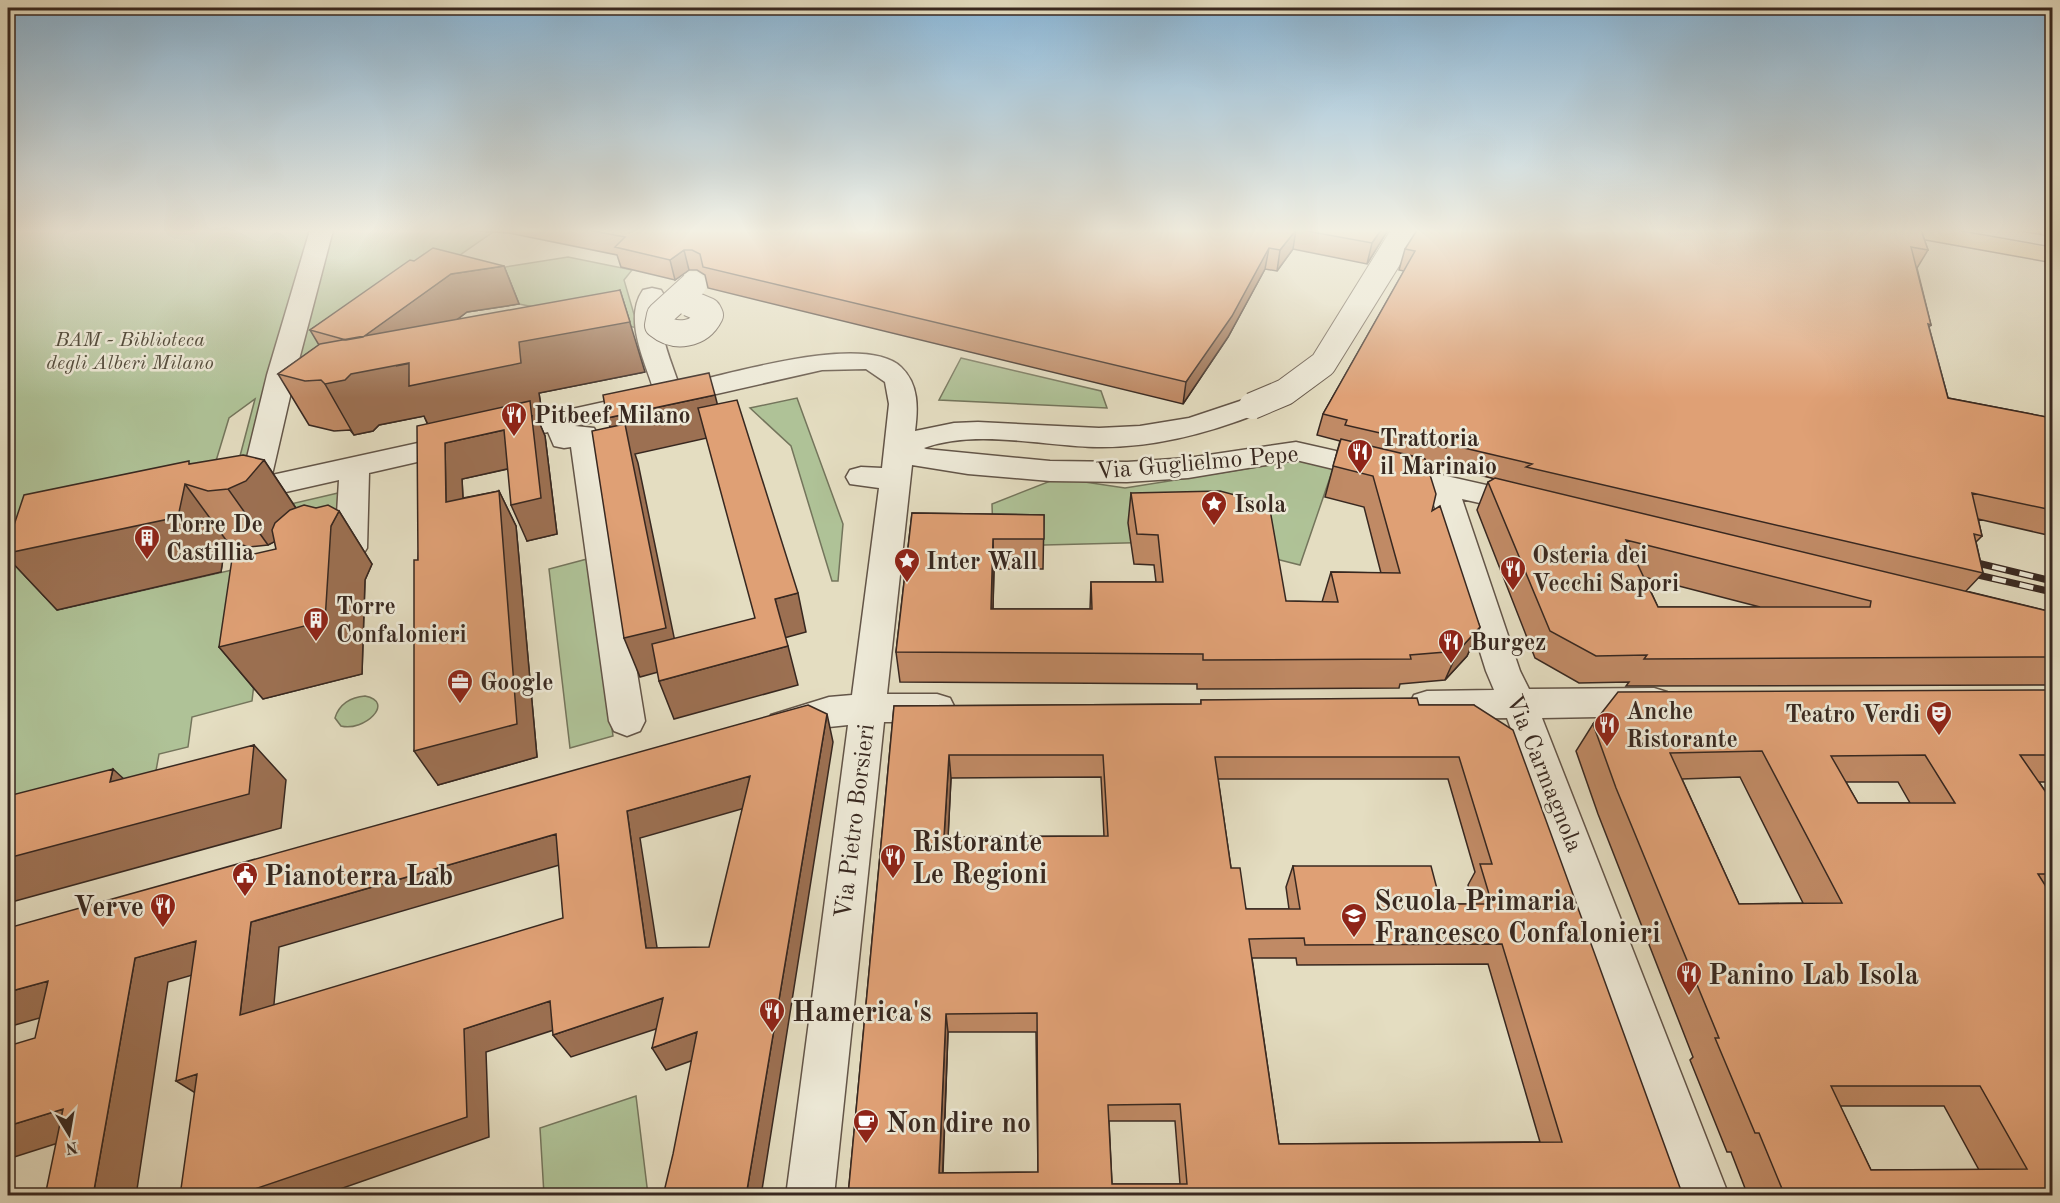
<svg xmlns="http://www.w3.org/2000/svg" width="2060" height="1203" font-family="'Old Standard TT',serif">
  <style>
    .green { fill: #afc297; stroke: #74755c; stroke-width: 1.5 }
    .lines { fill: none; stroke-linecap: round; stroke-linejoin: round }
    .minor-casing { stroke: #635548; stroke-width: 3 }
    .major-casing { stroke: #382820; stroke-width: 3 }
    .minor { fill: #ede9d7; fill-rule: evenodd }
    .major { fill: #e2be80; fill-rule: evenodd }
    .tram { stroke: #382820; stroke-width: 1.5 }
    .rail-casing { stroke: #382820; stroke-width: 7 }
    .rail { stroke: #ede9d7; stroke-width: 4.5; stroke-dasharray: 14; stroke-linecap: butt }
    .minor-bridge-casing { stroke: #635548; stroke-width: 28; stroke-linecap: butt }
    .minor-bridge { stroke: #ede9d7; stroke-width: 26 }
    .wall { fill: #c08a65; stroke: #382820; stroke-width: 1.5; fill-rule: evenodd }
    .shaded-wall { fill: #9c7052; stroke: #382820; stroke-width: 1.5 }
    .building { fill: #dfa075; stroke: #382820; stroke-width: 1.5; fill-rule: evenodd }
    .labels { text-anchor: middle; stroke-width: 5; stroke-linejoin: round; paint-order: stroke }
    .far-park-label { font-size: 20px; font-style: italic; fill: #564e3e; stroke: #ede9d7 }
    .poi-label { font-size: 24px; font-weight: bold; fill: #382820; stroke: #ede9d7; text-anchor: start }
    .street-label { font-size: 24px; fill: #382820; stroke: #ede9d7 }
    .near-poi-label { font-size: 28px; font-weight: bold; fill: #382820; stroke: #ede9d7; text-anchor: start }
  </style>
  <rect width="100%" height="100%" fill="#e4ddc1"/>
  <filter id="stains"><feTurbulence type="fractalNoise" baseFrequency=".00333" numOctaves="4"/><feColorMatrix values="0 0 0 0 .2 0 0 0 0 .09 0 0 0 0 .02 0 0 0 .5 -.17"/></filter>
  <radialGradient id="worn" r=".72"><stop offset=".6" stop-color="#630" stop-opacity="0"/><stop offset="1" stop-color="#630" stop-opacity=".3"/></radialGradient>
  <path class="green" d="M8,230H472L493,232L424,280L568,257L632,270L624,280L638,328L519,304L449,286L304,362L249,455L240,456L255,399L229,418L209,484L8,530Z
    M961,358L1101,391L1107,408L939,400Z
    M797,398L843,524L838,581H832L791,446L750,408Z
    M1314,458L1335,463L1300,565L1204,541L1044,545L993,535L992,504L1058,478L1125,488Z
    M338,493L334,555L262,615L252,701L192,717L188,747L159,754L152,793L8,832V566L74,551L58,610L276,560L282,506Z
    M587,559L613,736L570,748L549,569Z
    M365,696C396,702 364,732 341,726L335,718C339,704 351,697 365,696Z
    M636,1096L648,1195H544L540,1128Z"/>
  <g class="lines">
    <defs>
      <path id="minor" d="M310,230H333L295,375L272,475L654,391C645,361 623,319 643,290L652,288L661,290L664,295C656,331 668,352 679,385C727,375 864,332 901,367C919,384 918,408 915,431L954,423L978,422L1099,428L1140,426L1189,418L1252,397L1262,400L1266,406L1262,412C1209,433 1154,448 1097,447C1044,446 975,429 924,448L926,449L1050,461L1127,462L1188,458L1296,442L1539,497L1543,504L1539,511L1528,514L1462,499L1520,671L1529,689L1654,688L1667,692L1672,702L1667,712L1654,716L1542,718L1729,1196H1680L1507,718L1427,719L1414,715L1409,705L1414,695L1427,691L1494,690L1486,671L1430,492L1296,460L1188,478L1127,482L1050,481L968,474L912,465L887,694H937L950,698L955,708L950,718L937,722H884L834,1196H786L848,725L829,727L784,740L771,735L766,725L771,715L829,697L852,695L879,488L850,484L846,477L850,470L861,467L882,468L889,404L885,382L866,369L822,370L575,426L594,428L598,435L645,721L640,731L627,736L614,731L609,721L571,447L564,448L554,446L548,432L369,473L367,548L362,556L351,559L340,556L335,548L339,480L237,503L226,500L222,493L226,486L241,482L267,375Z
        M1959,230H2010L2052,237V251L1971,237L1963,235Z"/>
      <path id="major" d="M1901,230H1951L2052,248V262L1913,237L1905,235Z
        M2038,230H2052V237L2042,235Z"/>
    </defs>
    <use href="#minor" class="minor-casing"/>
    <use href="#major" class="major-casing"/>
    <use href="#minor" class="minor"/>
    <use href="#major" class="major"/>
    <path class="tram" d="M1956,230L2052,247"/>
    <defs>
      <path id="rail" d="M1965,560L2052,581
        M1965,572L2052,592"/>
    </defs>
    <use href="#rail" class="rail-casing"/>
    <use href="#rail" class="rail"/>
    <defs>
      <path id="minor-bridge" d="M689,303L708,311L710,315C700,335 675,339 658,325L660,315L693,285
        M1252,406L1285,392L1323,364L1406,230"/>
    </defs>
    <use href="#minor-bridge" class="minor-bridge-casing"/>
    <use href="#minor-bridge" class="minor-bridge"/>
  </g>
  <path class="wall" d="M462,230H1388L1367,264L1293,249L1277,271L1265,269L1228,337L1183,404L708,288L705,275L697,270H689L675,280L621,267L617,255L509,233Z
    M1921,230L1928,250L1917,268L1931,325L1929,327L1948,398L2052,418V536L1978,519L1982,536L1976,542L1983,573L1966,591L2052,612V685L1626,686L1629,682L1579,683L1535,658L1477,510L1488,482L1495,479L1440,465L1438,470L1427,467L1432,511L1480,627L1467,656L1445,680L1400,684L1399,688L1197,689V684L900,682L896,652L912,513L1044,515L1043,569H994L993,609H1090L1091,582H1156L1154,565L1134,564L1128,523L1131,493L1286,601L1322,602L1331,572L1381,573L1364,507L1325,497L1340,441L1317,435L1323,414L1404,271L1399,270L1405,249ZM1644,577L1760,607H1658Z
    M414,261L504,266L519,304L467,312L458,319L645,372L539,393L542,413L536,415L545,436L557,534L527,541L508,469L462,479L463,498L499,491L516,526L537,757L438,785L418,560L427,423L424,416L379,425L373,431L354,435L350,430L334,431L309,425L278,374L319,345L310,330Z
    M264,460L296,508H316L339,511L372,564L365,580L362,674L263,699L219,647L276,549L275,541L268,545L249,547L226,540L221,572L57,610L8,558V543L191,464Z
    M2052,690V782H2039L2052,801V1196H1748L1731,1152H1727L1690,1060L1693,1057L1598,814L1576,751L1593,724ZM1740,777L1803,903L1739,904L1682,779ZM1846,782H1898L1910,803H1858ZM1840,1106H1944L1979,1170H1871Z
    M1201,700L1419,705H1474L1683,1196H848L894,706L1201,704ZM1101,777L1104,836L948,837L951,778ZM1218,779H1448L1475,872L1468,885L1473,904H1441L1293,866L1286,887L1289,909H1246L1231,868ZM1252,958H1296L1297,965L1488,964L1540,1142L1279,1144ZM948,1032H1036L1038,1172L943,1173ZM1109,1121H1175L1180,1184H1112Z"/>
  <path class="shaded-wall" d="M1296,230L1293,249L1277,271L1280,250Z
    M1381,230H1388L1367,264L1372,243Z
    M1269,248L1265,269L1228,337L1183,404L1186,382Z
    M684,250L689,270L675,280L670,260Z
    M504,266L519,304L467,312L396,366L519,342L620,290L645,372L539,393L542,413L536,415L545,436L557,534L527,541L511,505L532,416L434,437L424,416L379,425L373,431L354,435L325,384L355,342L451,274Z
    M715,395L725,434L635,454L638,463L680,666L640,677L624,638L620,457L607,418Z
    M504,430L520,466L462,479L465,538L446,502L445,443Z
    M264,460L301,516L284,537L268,545L228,489Z
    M185,484L226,540L221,572L57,610L8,558V553Z
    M499,491L516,526L537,757L438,785L414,751Z
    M339,511L372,564L365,580L362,674L263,699L219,647L331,526Z
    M993,539L994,569L992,639L991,609Z
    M798,593L806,632L784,638L775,599Z
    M1480,627L1467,656L1445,680L1458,651Z
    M788,646L798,685L674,719L659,681Z
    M827,714L833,742L761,1196H746Z
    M254,745L286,780L281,828L8,903V858Z
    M949,755L951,778L947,859L944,837Z
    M113,769L150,803L110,782Z
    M750,776L759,804L640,838L661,973L646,948L627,811Z
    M556,834L573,861L279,947L271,1038L240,1015L251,922Z
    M196,941L227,965L168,982L136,1196H93L135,958Z
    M48,981L85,1005L8,1027V992Z
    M663,998L677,1022L571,1057L553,1035Z
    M550,1001L569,1025L486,1052L489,1137L320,1196H234L464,1029Z
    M946,1014L948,1032L942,1188L939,1173Z
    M697,1032L710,1054L666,1070L652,1048Z
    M197,1074L210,1102L176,1081Z
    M63,1109L102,1129L8,1159V1126Z"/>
  <path class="building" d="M588,230H1296L1280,250L1269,248L1232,316L1186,382L703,267L700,254L692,250H684L670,260L615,247L625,237Z
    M1301,230H1381L1372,243Z
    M1417,230H1921L1928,250L1911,247L1931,325L1928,324L1948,398L2052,418V510L1972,493L1982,536L1974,534L1983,573L1526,467L1532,464L1447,444L1446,448L1345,425L1347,420L1323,414L1415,251L1405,249Z
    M433,248L504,266L451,274L363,337L346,340L310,330L410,260L414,261Z
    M620,290L630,322L519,342L521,363L409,386V363L351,374L345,380L325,384L321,380L305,381L278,374L320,344Z
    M709,373L715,395L607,418L603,395Z
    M737,400L798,593L775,599L788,646L659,681L652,644L755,618L698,408Z
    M530,401L541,498L511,505L504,430L445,443L446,502L499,491L517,724L414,751V560H418L417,426Z
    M625,424L666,628L624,638L592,431Z
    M1341,439L1425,459L1436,494L1432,511L1440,506L1480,627L1458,651L1410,655L1411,659L1203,660V654L896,652L912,513L1044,515V539H993L991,609H1092L1091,582H1163L1158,535L1137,534L1131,493L1220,491L1269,504L1286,601L1338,602L1331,572L1400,573L1373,476L1333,466Z
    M243,455L264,460L246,481L228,489L208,491L185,484L178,517L8,553V543L24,495L189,461V464Z
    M1495,478L2052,612V657L1644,659L1647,655L1596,656L1550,631L1488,482ZM1626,540L1871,601L1870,607H1658Z
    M304,505L316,508L328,505L339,511L331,526L325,621L219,647L232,559L276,549L272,530L275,523L290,510Z
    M2052,690V755H2020L2052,801V874H2038L2052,896V1196H1785L1759,1133H1755L1715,1038H1719L1616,788L1593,724L1618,692ZM1762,751L1842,903L1739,904L1670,753ZM1925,755L1955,803H1858L1831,756ZM1831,1086H1980L2027,1169L1871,1170Z
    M1417,698L1419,705H1474L1513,730L1683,1196H848L894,706L1201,704V700ZM949,755H1103L1108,836L944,837ZM1215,757H1459L1492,864H1480L1492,904H1441L1431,866H1293L1300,909H1246L1240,868H1231ZM1304,938L1305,945L1502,944L1562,1142L1279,1144L1249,939ZM1037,1013L1038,1172L939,1173L946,1014ZM1180,1104L1187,1184H1112L1108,1105Z
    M808,705L827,714L746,1196H663L673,1154L697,1032L652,1048L663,998L553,1035L550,1001L464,1029L467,1117L234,1196H180L197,1074L176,1081L196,941L135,958L93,1196H45L63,1109L8,1126V1046L35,1038L48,981L8,992V928ZM750,776L709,947L646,948L627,811ZM556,834L563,918L240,1015L251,922Z
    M254,745L249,794L8,858V796L113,769L110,782Z"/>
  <linearGradient id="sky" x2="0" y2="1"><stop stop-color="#89b6d7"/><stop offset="0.58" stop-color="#f3f0e3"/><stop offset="1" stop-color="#f3f0e3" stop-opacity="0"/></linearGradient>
  <rect width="2060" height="398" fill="url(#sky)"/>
  <defs>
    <symbol id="restaurant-pin" viewBox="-11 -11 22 30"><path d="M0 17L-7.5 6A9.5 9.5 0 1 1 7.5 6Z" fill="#8f2418" stroke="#ede9d7"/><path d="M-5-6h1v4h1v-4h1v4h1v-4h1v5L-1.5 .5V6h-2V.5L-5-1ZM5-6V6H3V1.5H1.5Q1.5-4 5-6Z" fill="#fff"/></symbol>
    <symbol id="sight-pin" viewBox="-11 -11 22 30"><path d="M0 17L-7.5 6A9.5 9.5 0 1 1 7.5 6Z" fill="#8f2418" stroke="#ede9d7"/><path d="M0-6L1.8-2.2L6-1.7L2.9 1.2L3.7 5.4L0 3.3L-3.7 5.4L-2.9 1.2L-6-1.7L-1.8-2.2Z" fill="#fff"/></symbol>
    <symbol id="building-pin" viewBox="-11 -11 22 30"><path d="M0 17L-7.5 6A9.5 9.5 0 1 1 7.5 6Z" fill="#8f2418" stroke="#ede9d7"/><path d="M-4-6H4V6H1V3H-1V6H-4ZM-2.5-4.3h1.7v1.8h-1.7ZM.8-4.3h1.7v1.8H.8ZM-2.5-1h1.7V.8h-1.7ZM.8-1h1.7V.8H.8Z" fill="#fff"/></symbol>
    <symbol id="office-pin" viewBox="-11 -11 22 30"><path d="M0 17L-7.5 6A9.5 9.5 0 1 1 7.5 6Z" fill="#8f2418" stroke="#ede9d7"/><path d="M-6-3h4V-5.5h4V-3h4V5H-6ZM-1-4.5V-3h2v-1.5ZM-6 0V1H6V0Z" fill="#fff"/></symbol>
    <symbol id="theatre-pin" viewBox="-11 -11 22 30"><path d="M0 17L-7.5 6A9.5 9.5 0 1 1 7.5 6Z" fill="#8f2418" stroke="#ede9d7"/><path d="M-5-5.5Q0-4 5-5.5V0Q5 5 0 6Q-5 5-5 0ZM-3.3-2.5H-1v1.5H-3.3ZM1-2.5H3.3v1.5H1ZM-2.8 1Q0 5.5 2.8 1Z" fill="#fff"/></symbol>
    <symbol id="civic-pin" viewBox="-11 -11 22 30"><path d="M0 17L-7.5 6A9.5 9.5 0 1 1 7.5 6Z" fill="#8f2418" stroke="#ede9d7"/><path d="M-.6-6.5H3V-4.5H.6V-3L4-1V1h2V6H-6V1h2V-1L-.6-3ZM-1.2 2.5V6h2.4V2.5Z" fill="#fff"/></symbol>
    <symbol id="school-pin" viewBox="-11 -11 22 30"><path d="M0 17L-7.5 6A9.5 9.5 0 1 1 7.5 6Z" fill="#8f2418" stroke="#ede9d7"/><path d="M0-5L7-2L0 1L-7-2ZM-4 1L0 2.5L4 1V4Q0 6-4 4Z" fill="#fff"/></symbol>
    <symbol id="cafe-pin" viewBox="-11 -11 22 30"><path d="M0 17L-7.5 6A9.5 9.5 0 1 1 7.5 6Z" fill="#8f2418" stroke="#ede9d7"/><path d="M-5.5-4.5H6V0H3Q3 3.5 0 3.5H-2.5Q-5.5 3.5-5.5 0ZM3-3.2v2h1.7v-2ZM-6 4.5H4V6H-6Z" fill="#fff"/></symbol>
  </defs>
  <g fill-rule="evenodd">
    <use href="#restaurant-pin" x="499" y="400" width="30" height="40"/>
    <use href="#restaurant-pin" x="1345" y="437" width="30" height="40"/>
    <use href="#sight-pin" x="1199" y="489" width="30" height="40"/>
    <use href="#building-pin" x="132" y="523" width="30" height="40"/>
    <use href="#sight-pin" x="892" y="546" width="30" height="40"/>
    <use href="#restaurant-pin" x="1498" y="554" width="30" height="40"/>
    <use href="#building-pin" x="301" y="605" width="30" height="40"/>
    <use href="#restaurant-pin" x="1436" y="627" width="30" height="40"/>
    <use href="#office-pin" x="445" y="667" width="30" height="40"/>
    <use href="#theatre-pin" x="1924" y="699" width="30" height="40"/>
    <use href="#restaurant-pin" x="1592" y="710" width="30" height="40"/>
    <use href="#restaurant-pin" x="878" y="842" width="30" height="40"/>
    <use href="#civic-pin" x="230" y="860" width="30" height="40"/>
    <use href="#restaurant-pin" x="148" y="891" width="30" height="40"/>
    <use href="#school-pin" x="1339" y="901" width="30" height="40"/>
    <use href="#restaurant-pin" x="1674" y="959" width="30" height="40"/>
    <use href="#restaurant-pin" x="757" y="996" width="30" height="40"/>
    <use href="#cafe-pin" x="851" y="1107" width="30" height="40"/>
  </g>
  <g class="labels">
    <g class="far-park-label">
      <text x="130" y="346">BAM - Biblioteca<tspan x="130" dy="23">degli Alberi Milano</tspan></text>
    </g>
    <g class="poi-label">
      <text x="534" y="423">Pitbeef Milano</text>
      <text x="1380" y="446">Trattoria<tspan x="1380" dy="28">il Marinaio</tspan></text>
      <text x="1234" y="512">Isola</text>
      <text x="166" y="532">Torre De<tspan x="166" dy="28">Castillia</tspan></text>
      <text x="1532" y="563">Osteria dei<tspan x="1532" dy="28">Vecchi Sapori</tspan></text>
      <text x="926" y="569">Inter Wall</text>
      <text x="336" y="614">Torre<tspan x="336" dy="28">Confalonieri</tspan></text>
      <text x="1470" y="650">Burgez</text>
      <text x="480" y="690">Google</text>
      <text x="1626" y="719">Anche<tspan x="1626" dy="28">Ristorante</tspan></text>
      <text x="1920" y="722" text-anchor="end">Teatro Verdi</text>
    </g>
    <g class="street-label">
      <text transform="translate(1197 462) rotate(-5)" y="8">Via Guglielmo Pepe</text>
      <text transform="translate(1545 773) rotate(68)" y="8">Via Carmagnola</text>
      <text transform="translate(854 821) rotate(-83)" y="8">Via Pietro Borsieri</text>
    </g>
    <g class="near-poi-label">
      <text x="912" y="851">Ristorante<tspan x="912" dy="32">Le Regioni</tspan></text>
      <text x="264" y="885">Pianoterra Lab</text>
      <text x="1374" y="910">Scuola Primaria<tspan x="1374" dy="32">Francesco Confalonieri</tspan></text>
      <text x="144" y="916" text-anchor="end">Verve</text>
      <text x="1708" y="984">Panino Lab Isola</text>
      <text x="792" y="1021">Hamerica's</text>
      <text x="886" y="1132">Non dire no</text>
    </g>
  </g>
  <rect width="2060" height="1203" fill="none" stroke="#e4ddc1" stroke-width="30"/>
  <rect x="9" y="9" width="2042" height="1185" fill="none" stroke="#382820" stroke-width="3"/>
  <rect x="15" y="15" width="2030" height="1173" fill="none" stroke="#382820" stroke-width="1.5"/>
  <g transform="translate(69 1134) rotate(169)" stroke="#ede9d7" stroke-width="4.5" paint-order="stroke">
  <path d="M0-4.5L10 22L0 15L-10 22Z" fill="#382820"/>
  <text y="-9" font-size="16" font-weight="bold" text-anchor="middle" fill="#382820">N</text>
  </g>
  <rect width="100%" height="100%" filter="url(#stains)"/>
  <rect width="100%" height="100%" fill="url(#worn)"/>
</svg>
